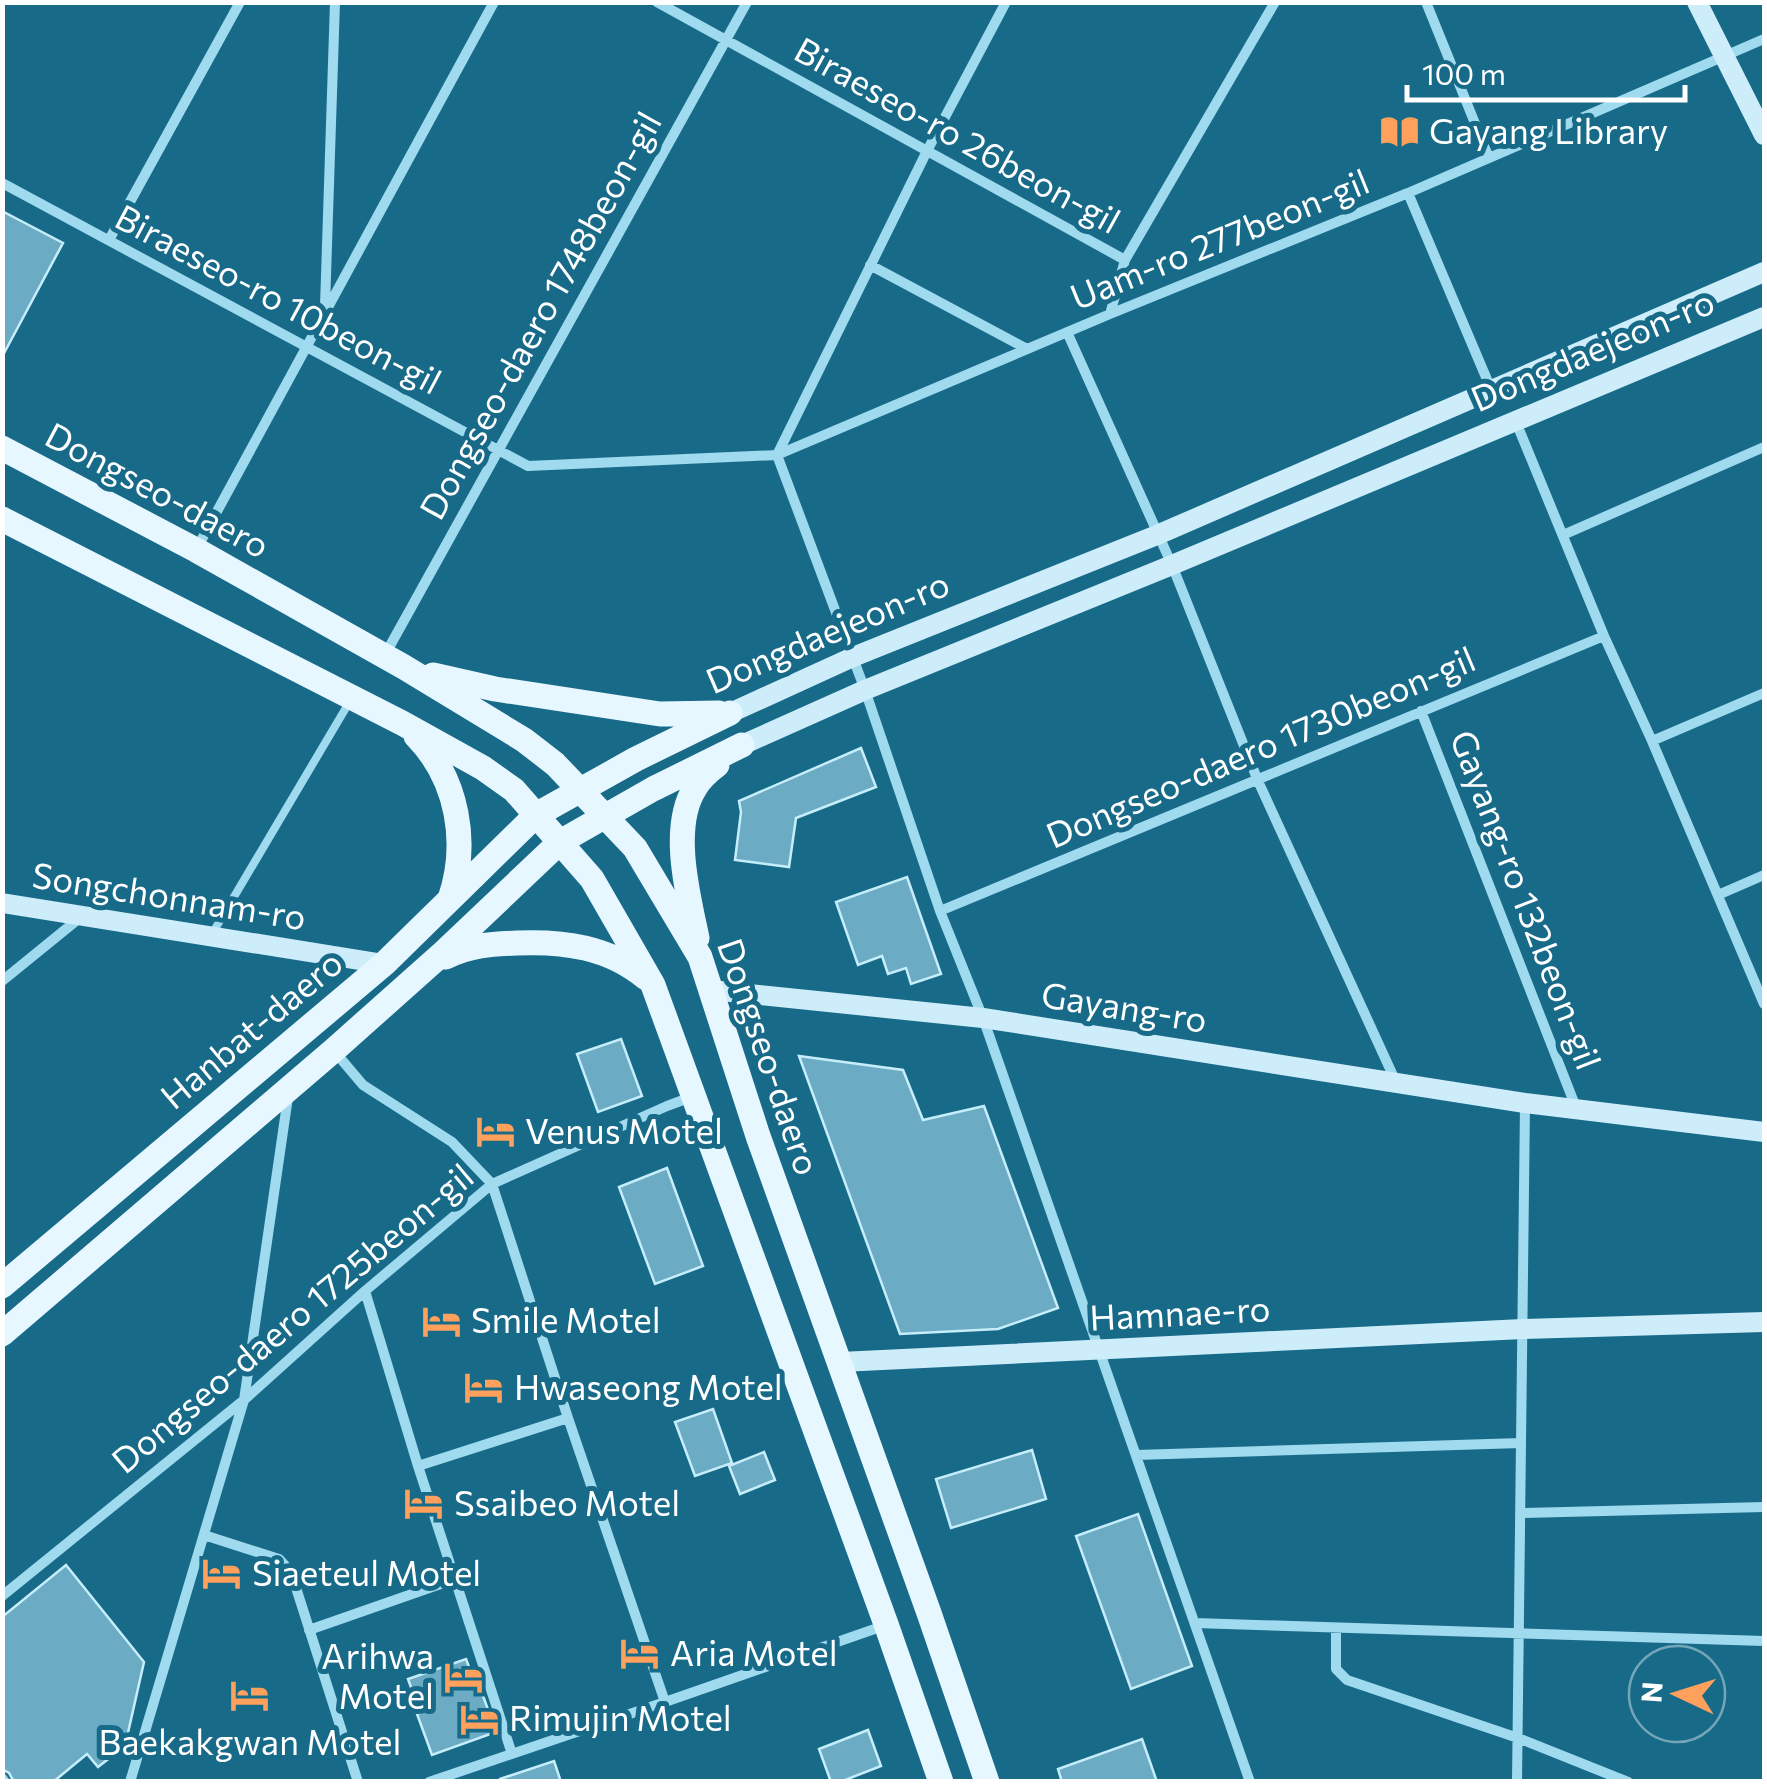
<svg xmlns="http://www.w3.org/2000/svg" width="1767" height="1784" font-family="Commissioner,sans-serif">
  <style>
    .building { fill: #6bacc4; stroke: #c6edfa; stroke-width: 2.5 }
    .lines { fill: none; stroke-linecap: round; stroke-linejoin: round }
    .lane { stroke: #a0daee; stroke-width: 8 }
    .street { stroke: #a0daee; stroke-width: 10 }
    .secondary { stroke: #cdedfa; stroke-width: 20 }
    .primary { stroke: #e7f7ff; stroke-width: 25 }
    .labels { text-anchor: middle; stroke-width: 10; stroke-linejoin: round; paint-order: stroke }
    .poi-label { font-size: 35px; fill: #fff; stroke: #186a89; text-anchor: start }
    .street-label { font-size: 35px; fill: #fff; stroke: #186a89 }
  </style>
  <rect width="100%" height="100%" fill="#186a89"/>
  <path class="building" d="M2,211L63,243L2,357Z
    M861,748L876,787L796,818L789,867L735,860L741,812L739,801Z
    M907,877L941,974L911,984L906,968L888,974L882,956L858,965L836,902Z
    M621,1039L642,1096L598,1112L577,1054Z
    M799,1056L903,1070L923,1120L984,1106L1058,1308L998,1329L900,1334Z
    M667,1168L703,1266L655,1284L619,1187Z
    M713,1409L732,1463L695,1476L675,1422Z
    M1032,1450L1046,1499L951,1528L936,1479Z
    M764,1452L775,1480L740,1494L729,1466Z
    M1138,1514L1192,1666L1131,1689L1076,1536Z
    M66,1565L144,1662L125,1746L98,1767L87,1754L53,1782H14L9,1773L2,1769V1617Z
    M466,1659L478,1691L481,1690L496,1732L432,1755L417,1714L420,1713L408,1679Z
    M868,1730L881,1766L840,1782H831L819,1749Z
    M1142,1739L1157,1782H1062L1058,1769Z
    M554,1761L561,1782H500V1779Z"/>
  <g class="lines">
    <path class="lane" d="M212,934L350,701"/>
    <path class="street" d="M657,2L1125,260
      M1006,2L927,151L777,455L865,690L940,911L983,1018L1250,1782
      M1426,2L1489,158
      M2,183L528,466L777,455L1110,314L1408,193L1764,39
      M1408,193L1491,389
      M109,240L240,2
      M870,265L1027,349
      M325,306L335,2
      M1110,314L1125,260L1275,2
      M1067,332L1172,565L1258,781L1396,1082
      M1516,422L1604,636L1652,741L1764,1004
      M1563,535L1764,447
      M196,550L494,2
      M386,653L747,2
      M1421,711L1577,1110
      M1652,741L1764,693
      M1718,895L1764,875
      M940,911L1604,636
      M2,981L82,916
      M335,1052L363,1085L452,1142L492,1184L568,1418L665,1702
      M365,1291L418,1466L512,1754
      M1136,1455L1521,1443
      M418,1466L568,1418
      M1521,1513L1764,1507
      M204,1535L279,1559L291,1572L358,1782
      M2,1596L244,1400L365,1291L492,1184L667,1106L694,1096
      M1195,1623L1764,1641
      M1336,1628V1669L1347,1680L1518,1738L1628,1782
      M309,1630L455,1579
      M2,1778L5,1782
      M130,1782L244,1400L288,1097
      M429,1782L665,1702L886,1625
      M1517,1782L1525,1104"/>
    <path class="secondary" d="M1697,2L1764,135
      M730,713L853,657L1157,535L1764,272
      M742,745L865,690L1172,565L1764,317
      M2,903L384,964
      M711,990L983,1018L1525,1103L1764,1132
      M840,1362L1523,1329L1764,1322"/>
    <path class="primary" d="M2,448L196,550L404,667L524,740L555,764L635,848L700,957L758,1136L929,1613L987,1782
      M2,519L402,723L483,768L514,790L592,879L653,985L886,1624L941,1782
      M433,675L495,689L660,714L719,713
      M416,736C458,779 469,843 450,899
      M697,938C688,895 670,827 695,788C700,779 709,771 717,765
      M446,957C469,945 492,944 517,943C564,941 609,947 646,978
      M2,1286L384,964L536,815L636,759L730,713
      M2,1334L334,1050L444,952L560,842L653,789L742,745"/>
  </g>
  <defs>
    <symbol id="library-bare" viewBox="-9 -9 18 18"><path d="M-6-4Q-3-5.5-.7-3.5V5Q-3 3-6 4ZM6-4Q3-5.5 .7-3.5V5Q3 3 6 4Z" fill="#ffa15d" stroke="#186a89" stroke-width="2.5" paint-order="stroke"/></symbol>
    <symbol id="hotel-bare" viewBox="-9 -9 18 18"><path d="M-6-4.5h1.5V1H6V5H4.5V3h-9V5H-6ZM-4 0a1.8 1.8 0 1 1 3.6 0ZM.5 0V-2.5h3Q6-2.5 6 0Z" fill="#ffa15d" stroke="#186a89" stroke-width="2.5" paint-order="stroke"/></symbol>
  </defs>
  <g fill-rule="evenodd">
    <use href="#library-bare" x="1372" y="104" width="55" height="55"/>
    <use href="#hotel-bare" x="468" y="1104" width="55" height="55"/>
    <use href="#hotel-bare" x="414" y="1294" width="55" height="55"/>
    <use href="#hotel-bare" x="456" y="1360" width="55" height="55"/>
    <use href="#hotel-bare" x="396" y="1476" width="55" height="55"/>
    <use href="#hotel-bare" x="194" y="1546" width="55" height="55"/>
    <use href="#hotel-bare" x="612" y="1626" width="55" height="55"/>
    <use href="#hotel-bare" x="436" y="1650" width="55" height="55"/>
    <use href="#hotel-bare" x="222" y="1668" width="55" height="55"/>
    <use href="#hotel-bare" x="452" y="1692" width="55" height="55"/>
  </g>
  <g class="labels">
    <g class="poi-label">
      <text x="1429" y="144">Gayang Library</text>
      <text x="525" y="1144">Venus Motel</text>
      <text x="471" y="1333">Smile Motel</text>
      <text x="514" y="1400">Hwaseong Motel</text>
      <text x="454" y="1516">Ssaibeo Motel</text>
      <text x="252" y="1586">Siaeteul Motel</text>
      <text x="670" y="1666">Aria Motel</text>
      <text x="434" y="1669" text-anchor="end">Arihwa<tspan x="434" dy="40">Motel</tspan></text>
      <text x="509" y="1731">Rimujin Motel</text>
      <text x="250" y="1755" text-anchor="middle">Baekakgwan Motel</text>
    </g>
    <g class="street-label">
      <text transform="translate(957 136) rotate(29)" y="12">Biraeseo-ro 26beon-gil</text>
      <text transform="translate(1220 240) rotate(-22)" y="12">Uam-ro 277beon-gil</text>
      <text transform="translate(278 300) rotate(28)" y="12">Biraeseo-ro 10beon-gil</text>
      <text transform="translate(541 316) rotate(-61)" y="12">Dongseo-daero 1748beon-gil</text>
      <text transform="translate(1593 351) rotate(-23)" y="12">Dongdaejeon-ro</text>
      <text transform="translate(157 491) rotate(28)" y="12">Dongseo-daero</text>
      <text transform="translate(828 633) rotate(-23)" y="12">Dongdaejeon-ro</text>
      <text transform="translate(1261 748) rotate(-23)" y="12">Dongseo-daero 1730beon-gil</text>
      <text transform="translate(169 897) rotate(9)" y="12">Songchonnam-ro</text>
      <text transform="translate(1525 900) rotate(69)" y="12">Gayang-ro 132beon-gil</text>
      <text transform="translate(1124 1008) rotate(9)" y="12">Gayang-ro</text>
      <text transform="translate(252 1030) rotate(-40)" y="12">Hanbat-daero</text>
      <text transform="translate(768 1057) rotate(71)" y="12">Dongseo-daero</text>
      <text transform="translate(1180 1314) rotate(-3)" y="12">Hamnae-ro</text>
      <text transform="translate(293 1319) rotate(-40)" y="12">Dongseo-daero 1725beon-gil</text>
    </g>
  </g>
  <rect width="1767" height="1784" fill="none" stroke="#ffffff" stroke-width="10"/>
  <g transform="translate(1677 1694) rotate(274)"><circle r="48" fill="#186a89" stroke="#74a6b8" stroke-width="2.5"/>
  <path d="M0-8L18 38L0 25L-18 38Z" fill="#ffa15d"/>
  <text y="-15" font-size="28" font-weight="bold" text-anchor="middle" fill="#ffffff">N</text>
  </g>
  <path d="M1407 85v15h278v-15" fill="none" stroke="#ffffff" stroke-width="5"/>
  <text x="1422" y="85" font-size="30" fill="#ffffff" stroke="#186a89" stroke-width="8" paint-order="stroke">100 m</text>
</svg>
